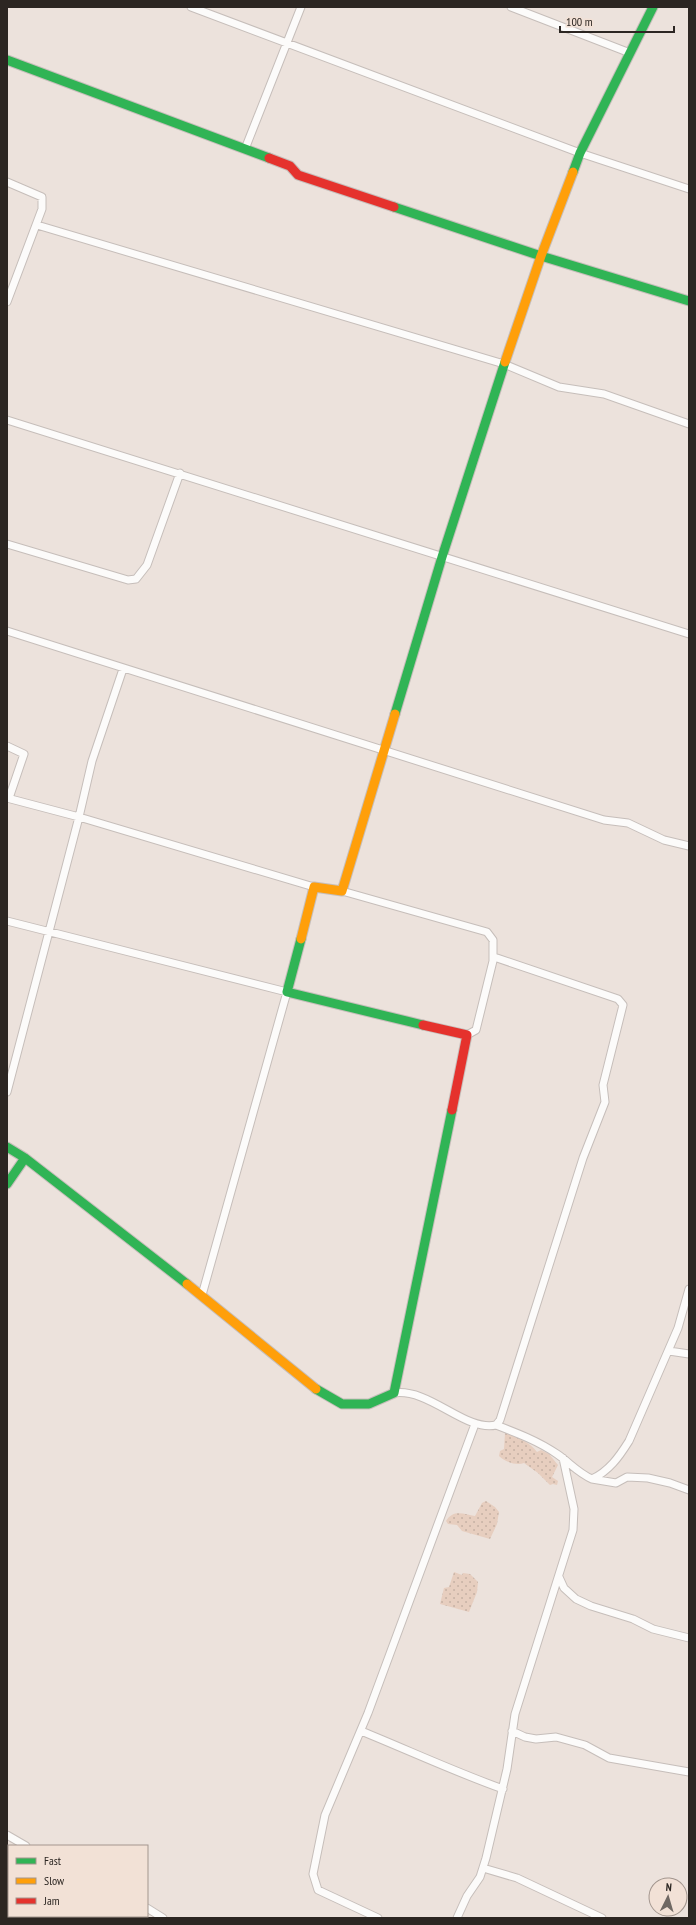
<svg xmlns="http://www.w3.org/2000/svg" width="696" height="1925" font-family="'PT Sans Narrow',sans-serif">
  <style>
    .grass { fill: url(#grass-dots) }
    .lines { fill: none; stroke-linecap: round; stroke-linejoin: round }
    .canal { stroke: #abd0d2; stroke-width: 8 }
    .street-casing { stroke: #c6beba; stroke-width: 9 }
    .fast-casing { stroke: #c6beba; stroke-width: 11 }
    .slow-casing { stroke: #c6beba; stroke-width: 11 }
    .jam-casing { stroke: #c6beba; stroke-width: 11 }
    .street { stroke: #fcfbfa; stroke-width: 7 }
    .fast { stroke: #30b455; stroke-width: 9 }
    .slow { stroke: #ff9f0a; stroke-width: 9 }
    .jam { stroke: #e5322d; stroke-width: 9 }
  </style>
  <defs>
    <pattern id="grass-dots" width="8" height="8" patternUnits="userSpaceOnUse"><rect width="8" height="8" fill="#e7cebf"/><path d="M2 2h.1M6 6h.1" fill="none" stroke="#c6b1a4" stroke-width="1.8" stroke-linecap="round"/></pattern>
  </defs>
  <rect width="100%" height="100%" fill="#ece2dc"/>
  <path class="grass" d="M505,1433C516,1437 530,1442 537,1452L541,1450L549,1454L558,1465L552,1477L558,1481L557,1485L553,1484L550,1485L538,1473L524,1463C517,1466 505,1462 499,1456L500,1451L504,1449Z
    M486,1501L495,1507L499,1512L497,1524L490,1539L462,1531L457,1525L448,1524L446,1521C453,1509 464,1514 475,1516L482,1503Z
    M454,1572L462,1575L463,1573L470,1574L478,1582L477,1592L469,1612L440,1604L444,1588L449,1587Z"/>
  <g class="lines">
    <path class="canal" d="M7,1871L9,1873
      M76,1916L80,1918"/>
    <defs>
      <path id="street" d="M191,7L580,153L689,189
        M511,7L630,53
        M245,149L301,7
        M7,182L42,197V209L7,302
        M37,225L504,364L559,387L604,394L689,424
        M7,420L689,634
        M7,544L128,580L136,579L147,565L180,473
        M7,631L604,820L628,823L664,840L689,846
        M7,746L24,754L9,798
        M7,798L79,817L314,887
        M342,891L487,932L493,940V961L476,1030L467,1035
        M7,921L287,992L202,1295
        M7,1092L79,817L92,761L123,669
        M669,1351L689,1354
        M394,1393C430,1388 465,1432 496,1425L500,1420L583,1158L605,1102L603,1085L623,1005L618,999L497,958
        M496,1425C517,1433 538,1441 557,1454C569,1462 578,1473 592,1479C609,1471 619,1457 629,1441L678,1328L689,1289
        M592,1479L616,1483L627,1477L648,1478L670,1483L689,1490
        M559,1577L564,1588L576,1599L591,1606L633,1619L653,1629L689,1638
        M361,1731C408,1750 455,1772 503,1789
        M512,1731L525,1737L536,1739L556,1737L585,1745L609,1758L689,1772
        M7,1835L26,1846
        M483,1868L517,1878L602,1918
        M7,1894L9,1896
        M147,1908L163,1918
        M29,1916L32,1918
        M378,1918L318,1890L313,1874L325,1815L368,1713L475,1424
        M457,1918L467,1896L480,1877L486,1858L507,1769L515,1714L573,1530L574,1509L563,1458"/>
      <path id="fast" d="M7,60L269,158
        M573,172L580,153L653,7
        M394,207L541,256L689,301
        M395,714L442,557L505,362
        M301,939L287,992L423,1025
        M7,1147L25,1158L187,1284
        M7,1184L25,1158
        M316,1389L342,1404H369L394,1393L452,1110"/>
      <path id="slow" d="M505,362L541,256L573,172
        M301,939L314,887L342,891L395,714
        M187,1284L316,1389"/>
      <path id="jam" d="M269,158L290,166L298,175L394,207
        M423,1025L467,1035L452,1110"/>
    </defs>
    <use href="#street" class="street-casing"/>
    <use href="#fast" class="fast-casing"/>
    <use href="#slow" class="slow-casing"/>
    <use href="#jam" class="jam-casing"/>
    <use href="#street" class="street"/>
    <use href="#fast" class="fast"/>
    <use href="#slow" class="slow"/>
    <use href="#jam" class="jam"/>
  </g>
  <rect width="696" height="1925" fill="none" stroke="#2c2622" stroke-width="16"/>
  <rect x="8" y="1845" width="140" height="72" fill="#f2e1d6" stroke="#a3968e"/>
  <rect x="16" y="1858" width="20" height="6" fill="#30b455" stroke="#a3968e"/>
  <text x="44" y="1865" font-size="12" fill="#2c2622">Fast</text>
  <rect x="16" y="1878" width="20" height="6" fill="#ff9f0a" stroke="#a3968e"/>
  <text x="44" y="1885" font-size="12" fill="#2c2622">Slow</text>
  <rect x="16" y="1898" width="20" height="6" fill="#e5322d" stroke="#a3968e"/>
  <text x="44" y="1905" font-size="12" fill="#2c2622">Jam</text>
  <g transform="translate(668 1897) rotate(5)"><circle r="19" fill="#f2e1d6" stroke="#a3968e"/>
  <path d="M0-3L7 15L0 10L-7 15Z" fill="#6f6863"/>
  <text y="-6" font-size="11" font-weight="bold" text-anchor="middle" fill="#2c2622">N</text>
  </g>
  <path d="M560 26v6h114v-6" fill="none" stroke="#2c2622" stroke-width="2"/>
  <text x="566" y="26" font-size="12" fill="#2c2622" stroke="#f2e1d6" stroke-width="3" paint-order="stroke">100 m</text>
</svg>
